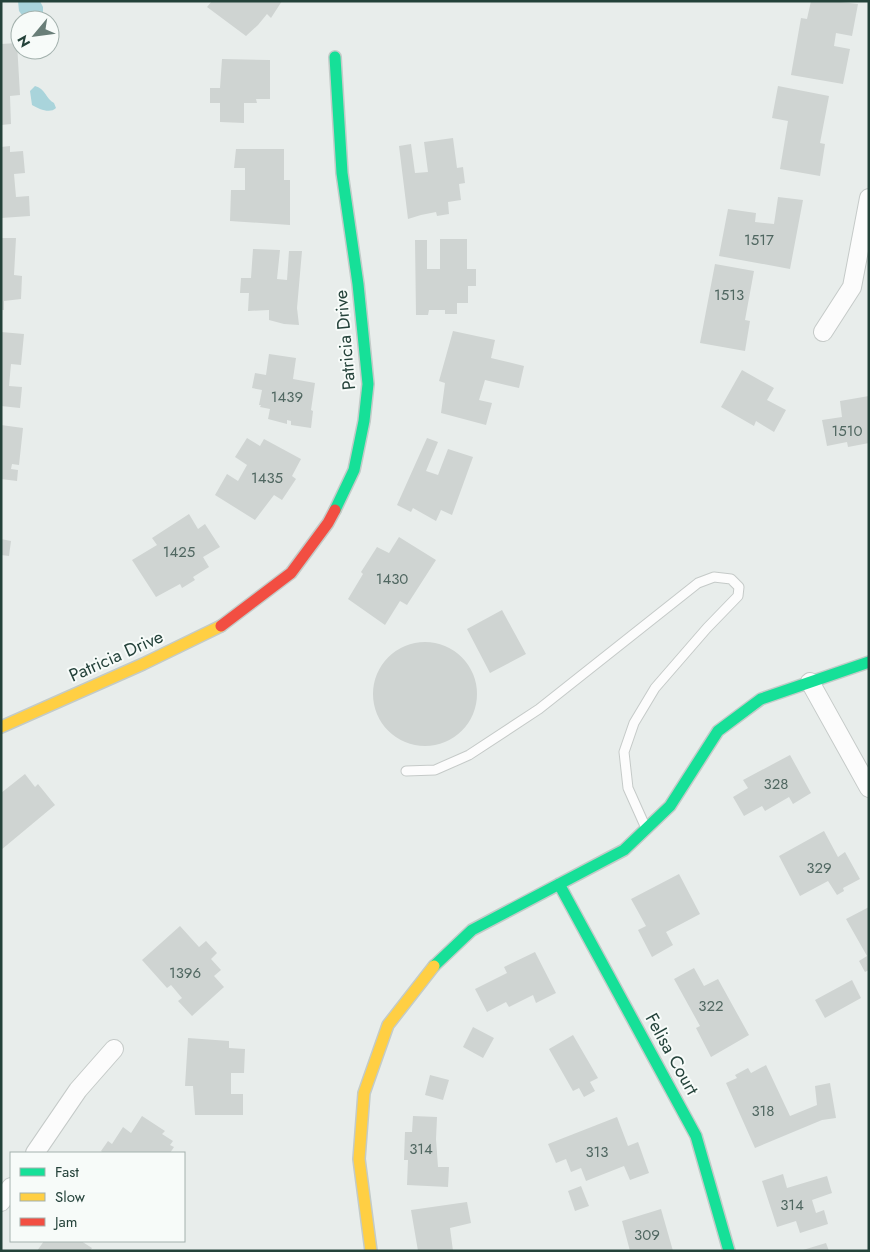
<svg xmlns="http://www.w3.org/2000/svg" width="870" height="1252" font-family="Jost,sans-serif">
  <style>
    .water { fill: #a9d4db }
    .building { fill: #cfd4d2 }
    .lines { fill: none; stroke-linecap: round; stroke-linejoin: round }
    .lane-casing { stroke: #c5cac8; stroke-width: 11 }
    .street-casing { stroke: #c5cac8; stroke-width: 20 }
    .fast-casing { stroke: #c3cbc8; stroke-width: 14 }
    .slow-casing { stroke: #c3cbc8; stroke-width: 14 }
    .jam-casing { stroke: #c3cbc8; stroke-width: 14 }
    .lane { stroke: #fcfcfc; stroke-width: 9 }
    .street { stroke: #fcfcfc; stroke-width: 18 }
    .fast { stroke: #16e098; stroke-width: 11 }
    .slow { stroke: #ffcf43; stroke-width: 11 }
    .jam { stroke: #f24e42; stroke-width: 11 }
    .labels { text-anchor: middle; stroke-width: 4; stroke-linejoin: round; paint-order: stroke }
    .number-label { font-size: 15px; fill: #506761 }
    .street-label { font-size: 18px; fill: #24423a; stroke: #f7fbf9 }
  </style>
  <rect width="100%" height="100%" fill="#e8edeb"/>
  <path class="water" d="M18,1H40L43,7V20H31L28,17L22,15L19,11Z
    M35,86C45,88 46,99 54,103L56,108C50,114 39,109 32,105L30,91Z"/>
  <path class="building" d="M212,1H282L271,18L267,14L258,25L246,36L207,7Z
    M811,1H832L858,4L852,36L836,33L834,46L850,49L843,84L791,75L801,18L807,19Z
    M17,43L20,95L10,96L11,124L1,125V44Z
    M222,59L270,60V99H256L257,103H244V123L220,122V103H210V88H220Z
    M778,86L829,96L820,143L825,144L820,176L780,169L788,121L772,118Z
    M453,138L457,168L463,167L465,183L459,184L461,200L448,202L449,214L437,216L436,212L421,215L408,219L399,146L411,144L415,173L428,172L424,142Z
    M10,146V152L23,151L25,173L14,174L16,197L29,196L30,216L1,218V147Z
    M236,149H284V180H290V225L230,221L231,190H245V168H234Z
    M778,197L803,200L790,269L719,256L728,209L756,213L755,222L774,224Z
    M1,238H16L14,275L22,276L21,299L4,301V310H1Z
    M440,239H467V269H476V286H468V303H457V314H445V310H429L428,315H416L415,240H427V269H440Z
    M253,249L280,250L277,279L287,280L289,251H302L297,308L299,325L284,324L269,320V310L248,311L249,293H240L241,278H251Z
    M715,264L754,271L745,320L750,321L745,351L700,343Z
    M453,331L495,340L491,358L524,366L519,388L485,380L479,400L492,403L486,425L441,413L445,383L439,381Z
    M1,332L24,334L21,365L11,364L9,386L22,387L20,408L1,406Z
    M269,354L296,358L293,379L315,383L311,410L313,411L311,428L291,425V421L287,420V424L268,419L270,409L260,407L261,405H259L262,390L252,388L255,373L266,375Z
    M742,370L774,388L767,400L786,410L774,432L756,421L754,426L721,407Z
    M869,396V443L848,447L847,442L827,446L822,420L842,417L840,401Z
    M1,425L23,428L19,465L12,464L11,469L18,470L17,481L1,479Z
    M247,438L260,446L264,439L301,459L292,476L296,479L282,500L274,495L255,520L215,495L227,474L238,481L247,465L235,457Z
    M427,438L438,442L426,471L438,475L448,449L473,457L452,515L441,510L436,521L413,508L411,512L397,505Z
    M189,514L198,529L205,524L220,547L203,557L209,567L193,577L195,580L182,588L180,584L156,597L132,560L157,545L152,538Z
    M399,537L436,560L407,605L400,601L385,625L348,599L363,574L361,572L377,547L389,553Z
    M1,539L11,541L9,556L1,555Z
    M502,610L526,654L490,673L467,629Z
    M373 694a52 52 0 1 1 104 0a52 52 0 1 1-104 0Z
    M790,755L811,793L793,804L789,797L765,811L762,806L744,816L733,797L748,788L743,780Z
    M25,774L35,787L38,784L55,805L1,850V793Z
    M824,831L838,857L845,852L860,879L843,888L844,891L837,895L828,881L800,896L779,856Z
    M679,874L700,914L666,932L673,945L652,957L638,930L646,926L631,899Z
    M869,907V970L865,972L859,961L867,956L846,919Z
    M180,926L199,947L206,941L217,953L211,959L221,970L214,976L224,987L192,1016L178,1001L182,998L171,985L167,988L142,960Z
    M535,952L556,993L536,1003L533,995L509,1007L506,1002L487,1012L475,989L507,973L504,967Z
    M694,968L704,986L718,979L749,1035L711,1057L696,1028L700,1026L674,979Z
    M852,980L861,998L825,1018L815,1000Z
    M473,1027L494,1038L483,1058L463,1047Z
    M573,1035L598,1078L590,1082L595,1091L584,1097L579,1088L573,1091L549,1049Z
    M188,1038L229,1041V1048L245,1049L244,1073H231V1094H243V1115H195L193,1086H185Z
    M766,1065L790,1116L817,1105L815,1086L830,1083L836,1118L822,1120L755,1148L726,1083L737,1078L735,1075L748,1068L751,1073Z
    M430,1075L449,1080L443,1100L425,1095Z
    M142,1116L165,1131L162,1134L173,1141L170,1145L174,1147L170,1153H103L101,1151L108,1141L112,1144L123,1127L131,1133Z
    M413,1116L437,1117L436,1139L438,1167H449L448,1187L407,1185L408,1160H404L405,1132H412Z
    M617,1117L628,1146L638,1142L649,1173L630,1180L624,1166L586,1181L581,1168L571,1172L566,1159L556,1163L548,1144Z
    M783,1174L787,1188L827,1176L832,1193L812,1200L816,1213L824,1210L828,1224L800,1233L796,1221L777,1227L762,1181Z
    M581,1186L589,1206L575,1211L568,1191Z
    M467,1202L471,1223L450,1228L453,1251H418L411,1210Z
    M661,1209L673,1251H630L622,1221Z
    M44,1241H81L92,1248L90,1251H37Z
    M826,1243L829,1251H803V1250Z"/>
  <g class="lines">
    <defs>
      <path id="lane" d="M406,771L435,770L469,755L539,709L698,583L714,577L731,579L739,587L738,596L707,628L655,688L634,723L624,752L628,788L645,826"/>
      <path id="street" d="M823,332L852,287L869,198
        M810,682L869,788
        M35,1153L78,1090L114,1049
        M1,1202L11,1187"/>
      <path id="fast" d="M335,510L354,470L364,421L368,384L358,284L342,173L335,57
        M559,884L696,1136L729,1251
        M434,966L472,930L624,850L670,806L718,731L761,699L869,662"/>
      <path id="slow" d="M1,727L143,664L221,626
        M371,1251L359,1159L364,1093L388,1025L434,966"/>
      <path id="jam" d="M221,626L291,573L328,523L335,510"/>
    </defs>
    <use href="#lane" class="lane-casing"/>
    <use href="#street" class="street-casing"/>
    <use href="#fast" class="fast-casing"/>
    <use href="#slow" class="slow-casing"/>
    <use href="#jam" class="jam-casing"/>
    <use href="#lane" class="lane"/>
    <use href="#street" class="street"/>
    <use href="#fast" class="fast"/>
    <use href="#slow" class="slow"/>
    <use href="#jam" class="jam"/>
  </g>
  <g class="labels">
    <g class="number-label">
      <text x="759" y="245">1517</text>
      <text x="729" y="300">1513</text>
      <text x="287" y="402">1439</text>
      <text x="847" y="436">1510</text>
      <text x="267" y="483">1435</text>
      <text x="179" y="557">1425</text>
      <text x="392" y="584">1430</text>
      <text x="776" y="789">328</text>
      <text x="819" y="873">329</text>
      <text x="185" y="978">1396</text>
      <text x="711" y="1011">322</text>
      <text x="763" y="1116">318</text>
      <text x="421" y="1154">314</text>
      <text x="597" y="1157">313</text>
      <text x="792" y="1210">314</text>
      <text x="647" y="1240">309</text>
    </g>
    <g class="street-label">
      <text transform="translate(345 340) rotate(-95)" y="6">Patricia Drive</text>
      <text transform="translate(116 656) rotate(-24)" y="6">Patricia Drive</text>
      <text transform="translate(672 1054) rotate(61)" y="6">Felisa Court</text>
    </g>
  </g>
  <rect width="870" height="1252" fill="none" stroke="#24423a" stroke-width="5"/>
  <rect x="10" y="1152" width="175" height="90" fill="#f7fbf9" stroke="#a3b1ad"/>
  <rect x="20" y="1168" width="25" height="8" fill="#16e098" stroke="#a3b1ad"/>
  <text x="55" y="1177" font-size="15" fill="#24423a">Fast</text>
  <rect x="20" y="1193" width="25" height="8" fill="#ffcf43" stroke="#a3b1ad"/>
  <text x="55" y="1202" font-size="15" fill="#24423a">Slow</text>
  <rect x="20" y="1218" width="25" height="8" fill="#f24e42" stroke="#a3b1ad"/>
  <text x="55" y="1227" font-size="15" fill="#24423a">Jam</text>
  <g transform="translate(35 35) rotate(241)"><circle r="24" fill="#f7fbf9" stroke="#a3b1ad"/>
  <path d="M0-4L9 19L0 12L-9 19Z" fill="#697e78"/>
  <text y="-8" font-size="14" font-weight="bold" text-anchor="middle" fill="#24423a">N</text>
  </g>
</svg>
